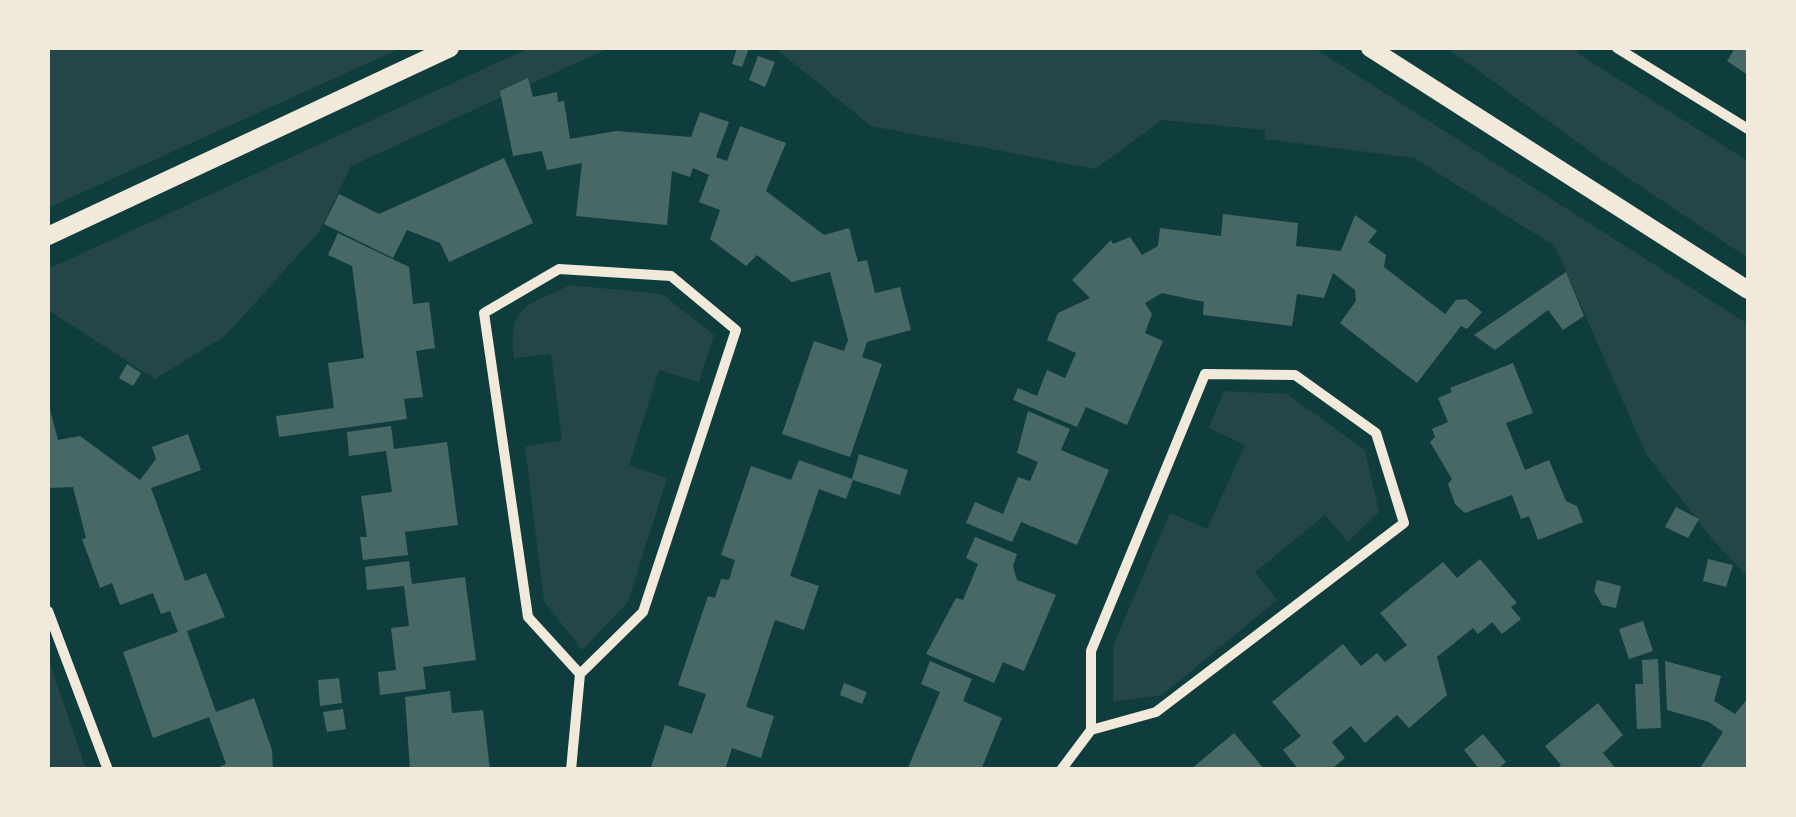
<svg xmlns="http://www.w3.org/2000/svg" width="1796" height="817" font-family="'Playfair Display',serif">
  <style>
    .green { fill: #244646 }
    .building { fill: #486865 }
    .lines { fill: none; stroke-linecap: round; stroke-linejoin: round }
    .minor { stroke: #f1e9da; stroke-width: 10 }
    .tertiary { stroke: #f1e9da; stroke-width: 18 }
  </style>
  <rect width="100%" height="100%" fill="#0f3d3e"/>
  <path class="green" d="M48,48H401L48,208Z
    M529,48H609L351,166L319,232L225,336L155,379L48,310V269Z
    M775,48H1314L1748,324V577L1712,539L1646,454L1555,246L1414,158L1265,139V130L1162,120L1095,169L871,126Z
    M1447,48H1576L1577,53L1748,161V258L1609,165Z
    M570,285L662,294L714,335L699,382L659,370L629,465L667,478L628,602L582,650L544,601L525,446L562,441L551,354L514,358C507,305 527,306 570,285Z
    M1224,391L1287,394L1365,450L1379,512L1348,542L1325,515L1255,572L1277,600L1162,695L1113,702V646L1170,513L1207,529L1245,445L1209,428Z
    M48,658L86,769H48Z"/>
  <path class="building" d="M737,48H749L742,67L732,64Z
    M1735,48H1748V75L1727,61Z
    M758,56L775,62L765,87L749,80Z
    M528,78L533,97L557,92L558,102L564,101L570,139L616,131L691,137L700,112L729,122L716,157L727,161L740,126L786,143L766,191L824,235L849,228L858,262L867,260L875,293L900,287L911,330L867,342L862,357L882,364L850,457L782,434L814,341L844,351L848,340L830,272L792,282L757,255L746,266L710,239L720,210L699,202L709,175L693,168L690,177L672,171L667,225L576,216L582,163L547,170L542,151L513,156L500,91Z
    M504,158L533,223L449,262L440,243L407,230L393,258L324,224L339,194L379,214Z
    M1223,214L1298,223L1296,246L1341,251L1355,215L1377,231L1368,242L1386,255L1384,267L1445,314L1456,300L1466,299L1482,312L1467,329L1461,326L1417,383L1340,323L1356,301L1355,290L1333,273L1324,298L1297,294L1292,326L1203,315L1204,302L1162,293L1145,303L1152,314L1145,333L1163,341L1127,425L1086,407L1077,427L1013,400L1018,388L1037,396L1047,370L1065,378L1076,353L1047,340L1058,313L1090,298L1072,280L1111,240L1113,244L1130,237L1142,255L1158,246L1160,228L1221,236Z
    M338,233L409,267L413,304L429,302L435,348L416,351L423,397L404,399L407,419L279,437L276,416L334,408L328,363L364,358L352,266L328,255Z
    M1566,272L1584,316L1563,330L1548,310L1495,350L1474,335Z
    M1513,363L1533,413L1506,423L1525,470L1549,460L1566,501L1577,506L1583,522L1538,540L1529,516L1521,519L1512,495L1465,513L1455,504L1448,484L1452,479L1430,442L1435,437L1432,429L1448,422L1438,398L1452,392L1450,388Z
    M127,364L141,373L133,386L119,378Z
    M48,402L58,440L80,436L140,480L156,459L152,447L188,434L201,470L151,488L185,581L206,573L225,617L187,631L216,712L254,698L272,750L273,770H212L226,764L209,717L153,738L123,652L178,632L170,611L161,614L153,593L120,605L112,583L100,588L82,539L86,538L73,487L48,488Z
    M1028,411L1070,429L1061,450L1109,470L1077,545L1021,522L1012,542L966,523L975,502L1003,514L1018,477L1030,481L1038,462L1017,453Z
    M391,426L394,449L447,442L458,525L405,532L408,555L363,560L360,537H367L361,496L392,492L386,451L349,456L347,432Z
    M859,454L908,470L900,495L853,480L846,499L819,489L790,576L819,586L804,630L775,620L746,707L774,716L761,758L732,748L725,770H650L665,725L692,734L706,694L678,685L708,596L715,598L721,579L729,580L735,560L721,555L751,466L791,480L799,460L852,479Z
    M1676,507L1699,519L1688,538L1665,527Z
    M975,537L1017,554L1013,566L1017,580L1056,595L1024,671L1003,662L994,683L926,654L956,598L963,600L978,564L966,558Z
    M1480,559L1517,603L1511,607L1521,619L1502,634L1492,622L1478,634L1473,628L1437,657L1447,695L1409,728L1397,715L1365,743L1351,726L1332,742L1345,758L1330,770H1299L1283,750L1301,736L1272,702L1343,644L1361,666L1377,653L1385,662L1407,645L1380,613L1443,562L1457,578Z
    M1708,559L1733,565L1726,587L1703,581Z
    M409,561L412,584L465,577L476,660L423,667L426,689L380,695L378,672L396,670L391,628L409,626L404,586L367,590L365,567Z
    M1597,580L1621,586L1616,608L1602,605L1594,591Z
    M1643,621L1653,651L1629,659L1619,629Z
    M1658,659L1661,728L1637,729L1635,684H1643L1642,660Z
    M930,661L972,679L963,701L1002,718L981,770H907L940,692L921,684Z
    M1665,661L1721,676L1714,701L1735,714L1748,698V770H1699L1723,732L1709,722L1667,710Z
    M339,678L342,703L320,706L318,680Z
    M844,683L867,692L862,704L840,695Z
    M450,691L452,713L483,710L490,770H410L405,697Z
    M1598,703L1623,735L1603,753L1617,770H1556L1561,765L1545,746Z
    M343,709L346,729L327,732L323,712Z
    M1234,733L1265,770H1190L1203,759Z
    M1483,734L1506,762L1497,770H1480L1464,750Z"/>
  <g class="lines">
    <path class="minor" d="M1617,48L1748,129
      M48,611L108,770
      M571,770L580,674L643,612L736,330L671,276L559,269L484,313L528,617L580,674
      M1061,770L1091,730L1156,712L1404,523L1376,433L1295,375L1205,374L1091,651V730"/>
    <path class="tertiary" d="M1370,48L1748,290
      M48,236L450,48"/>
  </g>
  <rect width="1796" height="817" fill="none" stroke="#f1e9da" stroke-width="100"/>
</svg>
